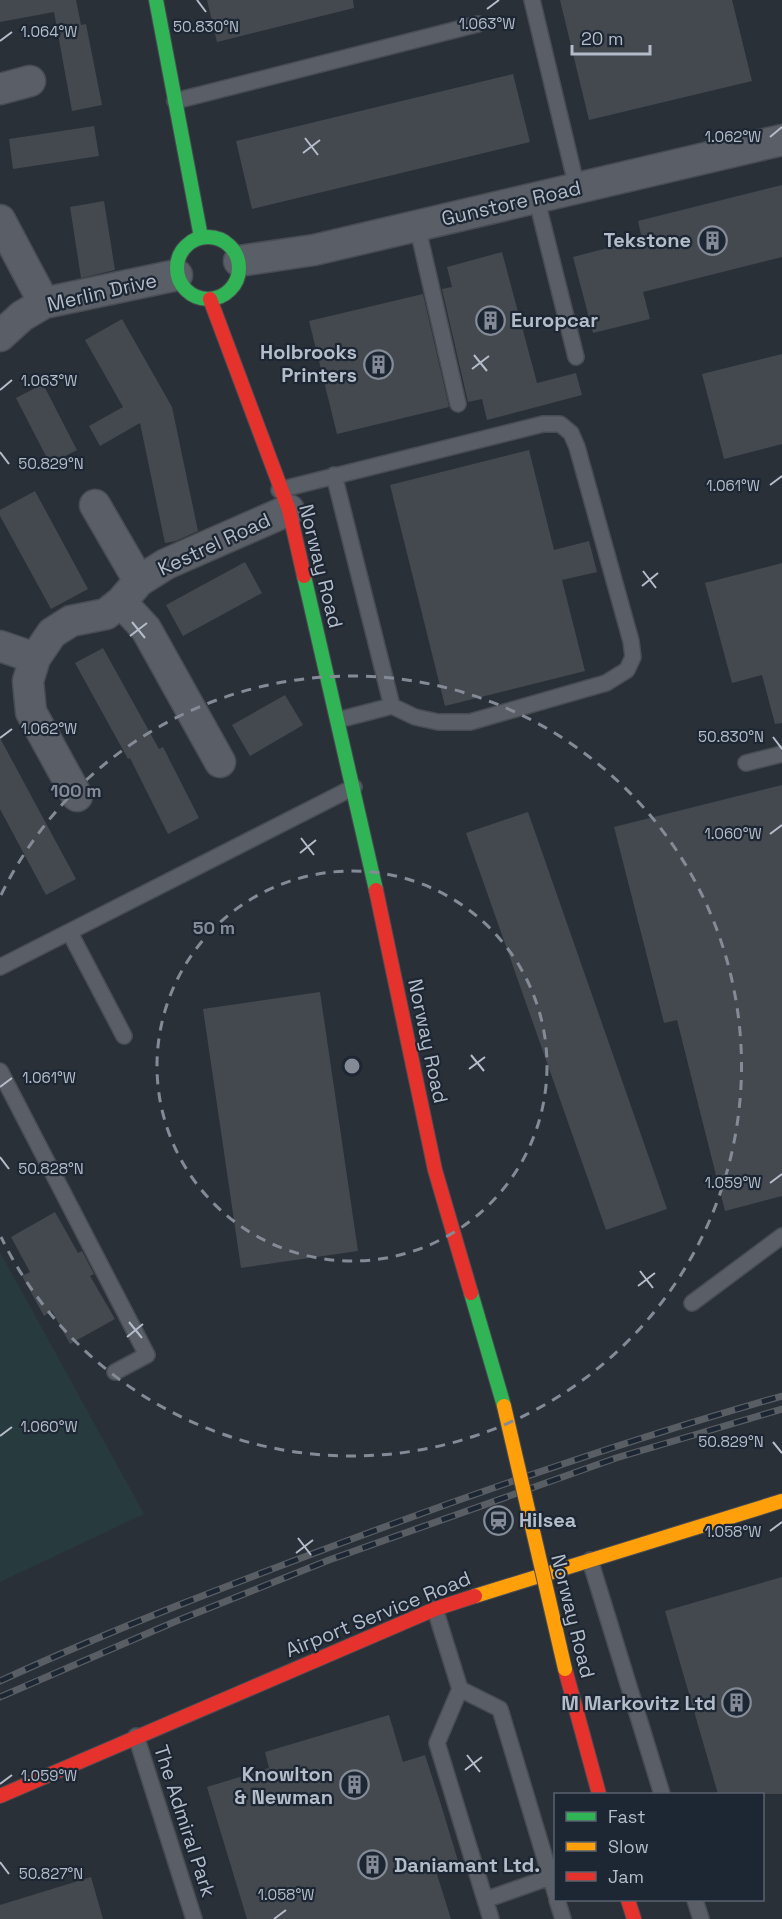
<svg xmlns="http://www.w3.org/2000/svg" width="782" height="1919" font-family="'Space Grotesk',sans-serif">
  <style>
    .green { fill: #273a3e }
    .building { fill: #444950 }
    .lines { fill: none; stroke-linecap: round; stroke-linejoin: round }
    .lane-casing { stroke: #484c53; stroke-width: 18 }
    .street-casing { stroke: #484c53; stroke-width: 33 }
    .fast-casing { stroke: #484c53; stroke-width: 16 }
    .slow-casing { stroke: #484c53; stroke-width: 16 }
    .jam-casing { stroke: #484c53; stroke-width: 16 }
    .lane { stroke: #5a5e66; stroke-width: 15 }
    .street { stroke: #5a5e66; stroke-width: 30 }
    .fast { stroke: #30b455; stroke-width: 14 }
    .slow { stroke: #ff9f0a; stroke-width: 14 }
    .jam { stroke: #e5322d; stroke-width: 14 }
    .rail-casing { stroke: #595d64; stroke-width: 7 }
    .rail { stroke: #1d2633; stroke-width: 4.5; stroke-dasharray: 14; stroke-linecap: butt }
    .slow-bridge-casing { stroke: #484c53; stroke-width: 16; stroke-linecap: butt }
    .slow-bridge { stroke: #ff9f0a; stroke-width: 14 }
    .ticks { fill: none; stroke: #b4bcc9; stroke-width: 2 }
    .ring { fill: none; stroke: #848b96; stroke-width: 3; stroke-dasharray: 10 8 }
    .labels { text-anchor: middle; stroke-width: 4.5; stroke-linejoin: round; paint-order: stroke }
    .street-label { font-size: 20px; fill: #b4bcc9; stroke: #1d2633 }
    .poi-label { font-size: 20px; font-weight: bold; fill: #b4bcc9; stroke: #1d2633; text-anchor: end }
    .ticks-label { font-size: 15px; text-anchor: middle; fill: #b4bcc9; stroke: #1d2633; stroke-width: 4.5; stroke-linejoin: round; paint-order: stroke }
    .centre { fill: #848b96; stroke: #1d2633; stroke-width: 3 }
    .ring-label { font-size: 18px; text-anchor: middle; font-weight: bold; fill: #848b96; stroke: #1d2633; stroke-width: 4.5; stroke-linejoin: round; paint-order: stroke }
  </style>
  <rect width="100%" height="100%" fill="#2a3038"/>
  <path class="green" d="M0,1252L144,1514L0,1582Z"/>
  <path class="building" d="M0,0H76L81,25L86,24L102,105L72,111L54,12L0,22Z
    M207,0H353L354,8L217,42Z
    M560,0H732L752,81L589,120Z
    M513,74L530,142L252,209L236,141Z
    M94,126L99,156L13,169L9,139Z
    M782,185V257L643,292L650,319L593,333L573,257L642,239L638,221Z
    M104,201L115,270L81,278L70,207Z
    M502,252L537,383L576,373L582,395L487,420L482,399L468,402L442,289L452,287L447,267Z
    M423,294L449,407L337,434L309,321Z
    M122,319L172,407L198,531L176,541L165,543L140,423L100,446L89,426L123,407L85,340Z
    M782,354V444L724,459L702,374Z
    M43,384L77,450L50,464L16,398Z
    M529,450L554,550L589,541L597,572L562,580L585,671L445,706L390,485Z
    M35,491L88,589L51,609L0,516V510Z
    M245,562L262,593L183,636L166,605Z
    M782,563V723L775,724L762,675L732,683L705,583Z
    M103,648L159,749L163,747L199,818L168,834L130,758L128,759L75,663Z
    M285,695L303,725L250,756L232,725Z
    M0,738L76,879L46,895L0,809Z
    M782,785V1196L725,1211L677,1020L664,1023L614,827Z
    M528,812L667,1209L606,1230L466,833Z
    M320,992L358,1251L241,1268L203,1009Z
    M55,1212L78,1253L82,1251L94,1274L90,1276L115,1319L70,1344L52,1311L44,1316L22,1276L30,1272L11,1237Z
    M782,1577V1794H718L665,1611Z
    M389,1715L403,1762L425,1755L442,1808L458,1861L435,1868L451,1919H247L207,1787L269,1768L265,1752Z
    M91,1877L103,1919H0V1905Z"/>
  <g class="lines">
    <defs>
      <path id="lane" d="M532,0L577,188
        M175,101L478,24
        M536,197L576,357
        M417,225L458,404
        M334,475L392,706L338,720
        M279,490L543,424H560L571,433L577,447L631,641L633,657L627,670L606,683L470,722H438L415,717L392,706
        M746,763L782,754
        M70,933L124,1036
        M0,967L354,787
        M0,1071L147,1355L115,1372
        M692,1303L782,1236
        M590,1560L662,1794
        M435,1609L460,1689L500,1709L556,1895
        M460,1689L437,1743L491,1919
        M136,1736L194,1919
        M485,1900L550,1877
        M557,1900L563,1919
        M695,1900L701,1919"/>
      <path id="street" d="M0,89L30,81
        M0,220L44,303
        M239,261L314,250L782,140
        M0,336L22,316L44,303L177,275
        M95,505L139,581
        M121,602L146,629L220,762
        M0,646L35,658
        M77,796L31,712L28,681L35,658L52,633L71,621L106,614L121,602L139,581L166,564L289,510"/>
      <path id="fast" d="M156,0L201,237
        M177 268a31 31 0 1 1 62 0a31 31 0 1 1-62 0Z
        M304,576L376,890
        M471,1293L504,1406"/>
      <path id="slow" d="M475,1596L782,1501"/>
      <path id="jam" d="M210,299L289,510L304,576
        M376,890L435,1170L471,1293
        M565,1669L599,1794
        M0,1796L435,1609L475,1596
        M628,1900L634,1919"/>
    </defs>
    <use href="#lane" class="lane-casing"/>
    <use href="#street" class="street-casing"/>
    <use href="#fast" class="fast-casing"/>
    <use href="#slow" class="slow-casing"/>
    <use href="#jam" class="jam-casing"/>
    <use href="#lane" class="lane"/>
    <use href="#street" class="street"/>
    <use href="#fast" class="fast"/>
    <use href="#slow" class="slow"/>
    <use href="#jam" class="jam"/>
    <defs>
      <path id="rail" d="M0,1681C115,1628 234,1583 352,1539C494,1486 637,1437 782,1396
        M0,1697L174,1622L329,1560L616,1458L782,1409"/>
    </defs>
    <use href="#rail" class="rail-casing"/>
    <use href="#rail" class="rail"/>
    <defs>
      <path id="slow-bridge" d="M504,1406L565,1669"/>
    </defs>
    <use href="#slow-bridge" class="slow-bridge-casing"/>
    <use href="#slow-bridge" class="slow-bridge"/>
  </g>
  <path class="ticks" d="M197,0L206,12M487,9L499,0M0,41L12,32M770,137L782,127M305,138L318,155M303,153L320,140M474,355L487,371M472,369L489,356M0,390L12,380M0,452L9,464M770,485L782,476M643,571L656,588M642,586L658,573M132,622L145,638M130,636L147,623M773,737L782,749M0,738L12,729M770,834L782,825M301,838L314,855M300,853L316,840M471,1055L484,1071M469,1069L485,1057M0,1087L12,1078M0,1157L9,1169M770,1183L782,1174M640,1271L653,1288M638,1286L655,1273M129,1322L142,1338M127,1337L143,1324M0,1436L12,1427M773,1442L782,1453M770,1531L782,1522M298,1538L311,1555M296,1553L313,1540M467,1755L480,1772M465,1770L482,1757M0,1784L12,1775M0,1862L9,1874M274,1919L286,1910"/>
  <g class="ring">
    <circle cx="352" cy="1066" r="195"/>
    <path d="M1 895A390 390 0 1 1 1 1237"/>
  </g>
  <defs>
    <symbol id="building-ring" viewBox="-11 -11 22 22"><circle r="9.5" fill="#1d2633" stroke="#848b96" stroke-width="1.5"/><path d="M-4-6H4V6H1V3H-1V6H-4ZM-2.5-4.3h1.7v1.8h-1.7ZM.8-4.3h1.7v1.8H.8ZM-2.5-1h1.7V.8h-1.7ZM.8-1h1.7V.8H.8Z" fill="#848b96"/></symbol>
    <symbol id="station-ring" viewBox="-11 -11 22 22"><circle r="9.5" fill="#1d2633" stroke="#848b96" stroke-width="1.5"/><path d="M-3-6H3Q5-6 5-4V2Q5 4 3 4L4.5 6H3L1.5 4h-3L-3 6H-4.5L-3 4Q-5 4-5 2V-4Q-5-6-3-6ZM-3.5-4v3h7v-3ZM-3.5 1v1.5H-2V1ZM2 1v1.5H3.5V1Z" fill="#848b96"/></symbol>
  </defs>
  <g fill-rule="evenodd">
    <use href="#building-ring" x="696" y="224" width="33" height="33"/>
    <use href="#building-ring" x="474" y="304" width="33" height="33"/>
    <use href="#building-ring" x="362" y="348" width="33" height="33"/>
    <use href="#station-ring" x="482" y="1504" width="33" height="33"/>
    <use href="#building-ring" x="720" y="1686" width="33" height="33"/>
    <use href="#building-ring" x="338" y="1768" width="33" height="33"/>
    <use href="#building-ring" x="356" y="1848" width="33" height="33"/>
  </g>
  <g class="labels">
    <g class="street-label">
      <text transform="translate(511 203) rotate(-13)" y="7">Gunstore Road</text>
      <text transform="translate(102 292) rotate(-13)" y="7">Merlin Drive</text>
      <text transform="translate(214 544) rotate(-25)" y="7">Kestrel Road</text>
      <text transform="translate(321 566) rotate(76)" y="7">Norway Road</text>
      <text transform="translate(428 1041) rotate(78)" y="7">Norway Road</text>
      <text transform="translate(378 1614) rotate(-22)" y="7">Airport Service Road</text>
      <text transform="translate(573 1616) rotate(76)" y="7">Norway Road</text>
      <text transform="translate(185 1821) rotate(72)" y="7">The Admiral Park</text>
    </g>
    <g class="poi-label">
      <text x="691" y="247">Tekstone</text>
      <text x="511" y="327" text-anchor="start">Europcar</text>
      <text x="357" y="359">Holbrooks<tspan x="357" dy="23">Printers</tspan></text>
      <text x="519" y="1527" text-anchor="start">Hilsea</text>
      <text x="716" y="1710">M Markovitz Ltd</text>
      <text x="333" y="1781">Knowlton<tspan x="333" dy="23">&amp; Newman</tspan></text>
      <text x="394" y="1872" text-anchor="start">Daniamant Ltd.</text>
    </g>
  </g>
  <g class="ticks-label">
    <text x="487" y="29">1.063°W</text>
    <text x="206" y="32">50.830°N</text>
    <text x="49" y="37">1.064°W</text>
    <text x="733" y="142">1.062°W</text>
    <text x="49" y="386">1.063°W</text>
    <text x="51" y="469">50.829°N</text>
    <text x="733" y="491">1.061°W</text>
    <text x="49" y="734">1.062°W</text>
    <text x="731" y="742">50.830°N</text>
    <text x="733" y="839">1.060°W</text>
    <text x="49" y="1083">1.061°W</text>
    <text x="51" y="1174">50.828°N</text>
    <text x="733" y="1188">1.059°W</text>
    <text x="49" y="1432">1.060°W</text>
    <text x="731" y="1447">50.829°N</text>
    <text x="733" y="1537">1.058°W</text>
    <text x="49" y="1781">1.059°W</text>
    <text x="51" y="1879">50.827°N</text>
    <text x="286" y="1900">1.058°W</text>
  </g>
  <circle cx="352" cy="1066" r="9" class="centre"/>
  <g class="ring-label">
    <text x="76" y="797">100 m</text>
    <text x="214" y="934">50 m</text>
  </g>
  <rect x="554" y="1793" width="210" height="108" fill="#1d2633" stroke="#59626f" stroke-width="1.5"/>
  <rect x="566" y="1812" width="30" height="9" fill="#30b455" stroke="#59626f" stroke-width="1.5"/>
  <text x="608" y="1823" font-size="18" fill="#b4bcc9">Fast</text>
  <rect x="566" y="1842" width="30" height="9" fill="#ff9f0a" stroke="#59626f" stroke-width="1.5"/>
  <text x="608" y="1853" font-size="18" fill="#b4bcc9">Slow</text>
  <rect x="566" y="1872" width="30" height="9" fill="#e5322d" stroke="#59626f" stroke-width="1.5"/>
  <text x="608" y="1883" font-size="18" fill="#b4bcc9">Jam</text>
  <path d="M572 45v9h78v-9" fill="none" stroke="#b4bcc9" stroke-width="3"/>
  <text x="581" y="45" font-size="18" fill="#b4bcc9" stroke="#1d2633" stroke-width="4.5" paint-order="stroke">20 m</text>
</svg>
